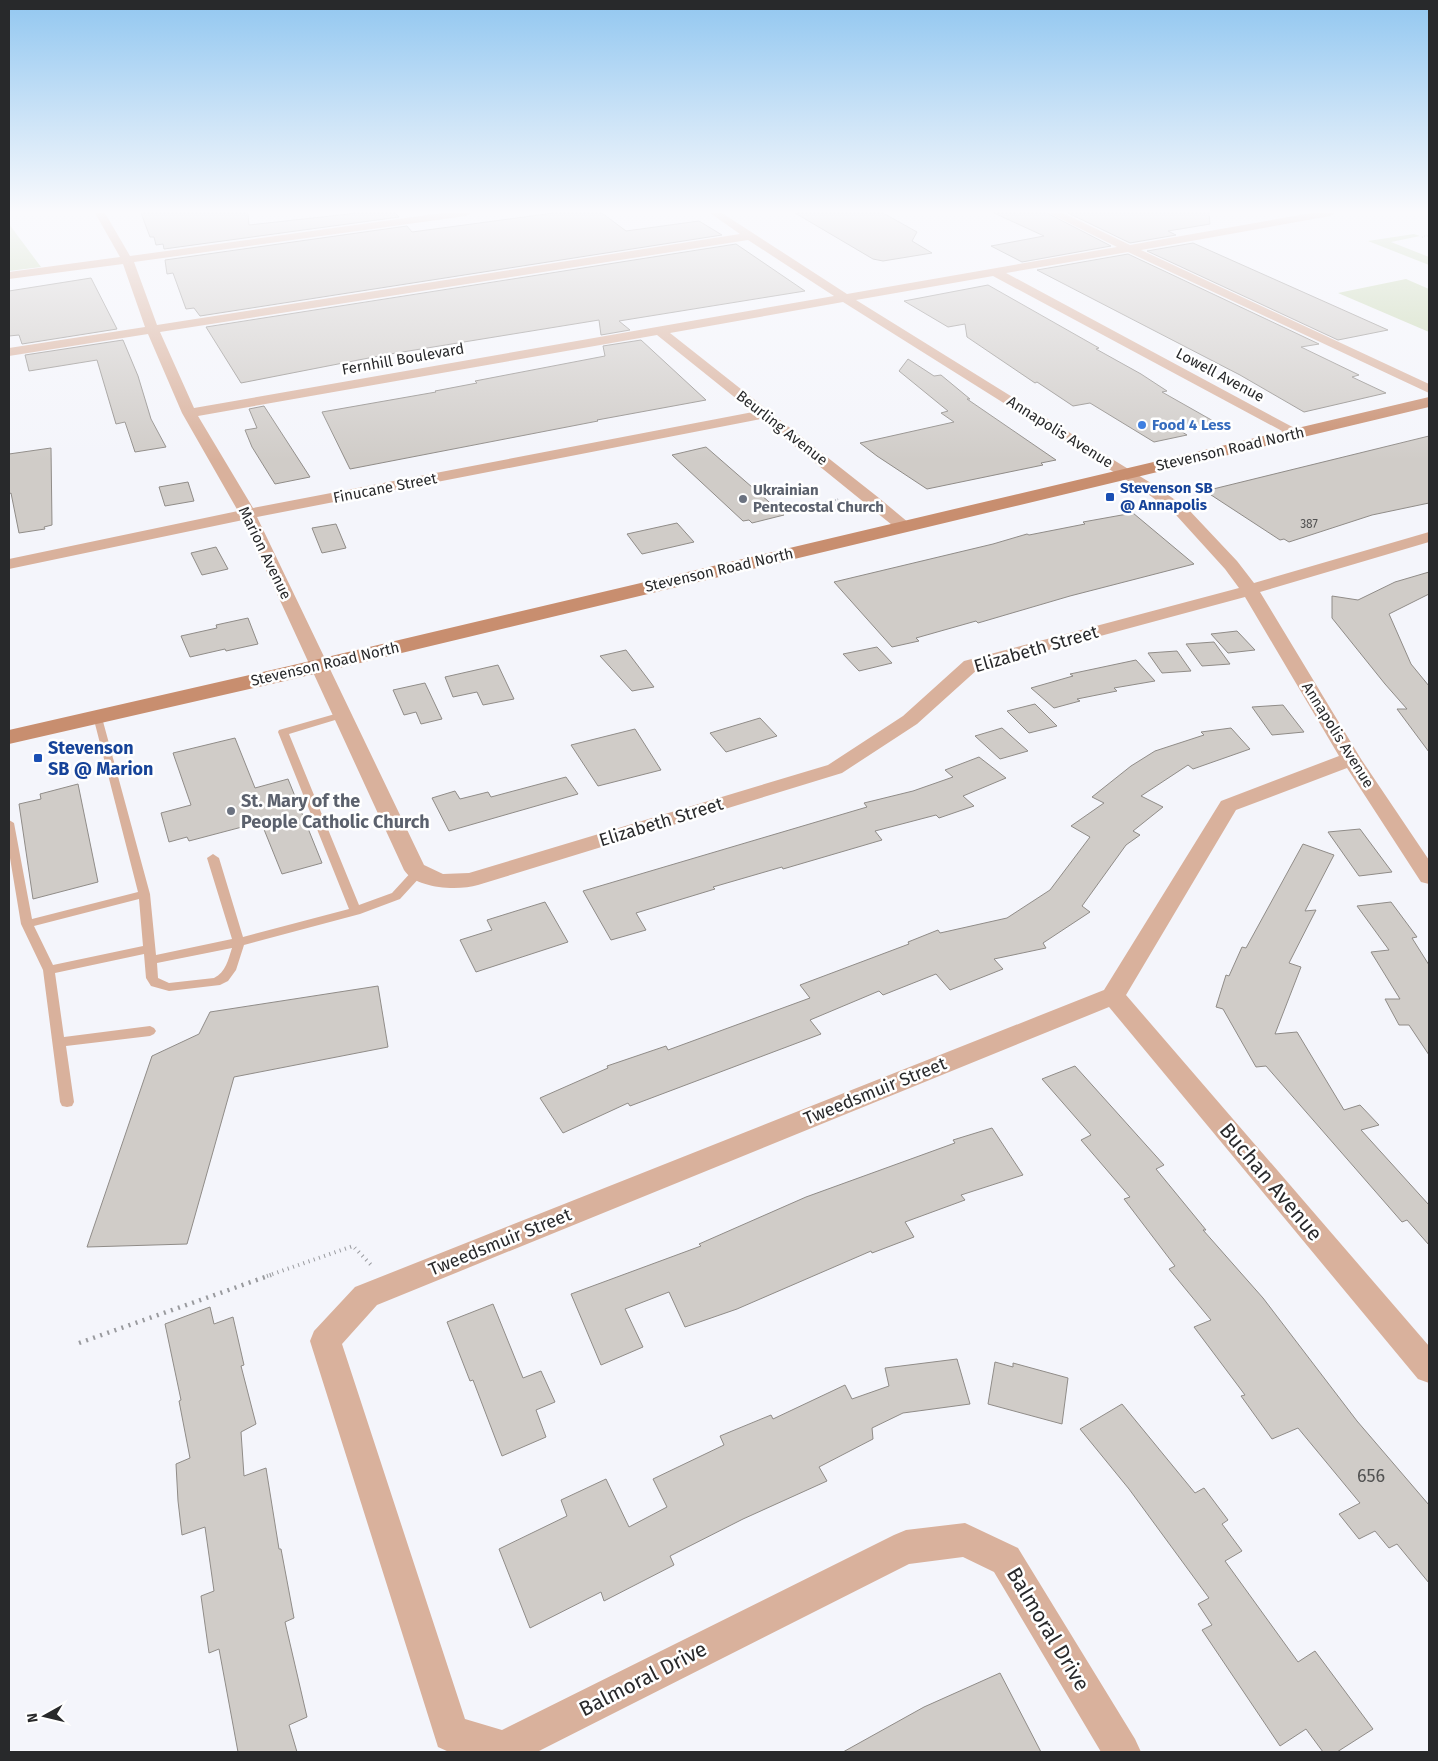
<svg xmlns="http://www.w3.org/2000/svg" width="1438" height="1761" font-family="'Fira Sans',sans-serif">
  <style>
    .green { fill: #c7d7b0 }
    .building { fill: #d0ccc8; stroke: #908c88 }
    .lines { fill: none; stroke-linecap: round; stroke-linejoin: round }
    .path-far2 { stroke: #999a9e; stroke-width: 2; stroke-dasharray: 0.5 2; stroke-linecap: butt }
    .path-far1 { stroke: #999a9e; stroke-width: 4; stroke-dasharray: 1 4.5; stroke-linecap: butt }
    .path { stroke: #999a9e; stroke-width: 4.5; stroke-dasharray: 2 5.5; stroke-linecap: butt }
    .lane { fill: #d9b19c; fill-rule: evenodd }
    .street { fill: #d9b19c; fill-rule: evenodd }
    .secondary { fill: #c88e6f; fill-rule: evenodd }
    .shop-dot { fill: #3f7fe0; stroke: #fff; stroke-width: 2 }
    .transit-dot { fill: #1a4fb4; stroke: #fff; stroke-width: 2 }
    .worship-dot { fill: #6b7280; stroke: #fff; stroke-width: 2 }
    .labels { text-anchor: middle; stroke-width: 5; stroke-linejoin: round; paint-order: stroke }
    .far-number-label { font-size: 12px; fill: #525252 }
    .far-street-label { font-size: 15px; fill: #28292b; stroke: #fff }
    .far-shop-label { font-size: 15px; font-weight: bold; fill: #366cbe; stroke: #fff; text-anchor: start }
    .far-transit-label { font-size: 15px; font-weight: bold; fill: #164399; stroke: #fff; text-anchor: start }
    .far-worship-label { font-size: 15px; font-weight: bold; fill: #5b616d; stroke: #fff; text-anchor: start }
    .street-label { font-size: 18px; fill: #28292b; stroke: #fff }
    .transit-label { font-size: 18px; font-weight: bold; fill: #164399; stroke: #fff; text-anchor: start }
    .worship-label { font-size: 18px; font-weight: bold; fill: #5b616d; stroke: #fff; text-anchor: start }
    .near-number-label { font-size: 18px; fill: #525252 }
    .near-street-label { font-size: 21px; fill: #28292b; stroke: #fff }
  </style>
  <rect width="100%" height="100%" fill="#f4f5fb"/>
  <path class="green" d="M9,224L41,267L9,271Z
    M1414,234L1420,236L1391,242L1429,257V265L1368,241Z
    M1406,279L1429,289V332L1338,293Z"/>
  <path class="building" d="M141,213H248L249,225L358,213H395L399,217L164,249L163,244L156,245L154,237H150Z
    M554,213H602L626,231L699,221L722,235L200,316L194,308L186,309L173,273L167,274L165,260L407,226L412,232Z
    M795,213H883L917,232L912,241L932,253L883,261L873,259Z
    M994,213H1047L1111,246L1022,262L991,246L1044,236Z
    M1068,213H1209L1210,224L1168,231L1176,235L1130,243Z
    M1193,243L1350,313L1388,330L1338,340L1147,251Z
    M736,244L805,291L619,321L630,330L601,335L599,320L384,355L241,383L206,327Z
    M1128,254L1319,344L1301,347L1359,375L1352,377L1386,393L1304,412L1240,375L1037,270Z
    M91,278L117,329L22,344L19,335L9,336V291Z
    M988,285L1099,348L1096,349L1141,374L1167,391L1162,392L1215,422L1179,430L1187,435L1154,442L1090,403L1073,406L1037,382L1035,383L967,337L965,324L948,327L904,301Z
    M123,340L138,376L151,419L166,447L135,452L125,422L116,424L97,360L29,371L25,355Z
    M641,340L706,400L597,420L598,421L350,469L322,412L436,392L435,391L477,383L475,381L605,356L603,346Z
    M908,359L934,376L941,375L970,399H967L1056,460L1041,463L1043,465L927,489L877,456L860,443L954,422L941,413L948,411L899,371Z
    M264,406L310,477L275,484L252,447L245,430L257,428L249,409Z
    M1429,436V503L1372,515L1289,542L1284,539L1280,540L1205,491Z
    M706,447L784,515L752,523L749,520L743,521L672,455Z
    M51,448L52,525L44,527L45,529L19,533L11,493L9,494V454Z
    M188,482L194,501L165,506L159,487Z
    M1133,513L1194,564L1070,596L978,623L976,621L916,638L919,641L892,647L834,582L993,544L1027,534L1029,535L1085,524L1083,522Z
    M677,523L694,542L642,554L627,534Z
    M336,524L346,548L322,553L312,528Z
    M216,547L228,569L202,575L191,553Z
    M1429,572V594L1389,614L1411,664L1429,686V752L1397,709H1407L1385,684L1332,618V596L1358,600L1395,582Z
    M248,618L258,644L226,651L225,649L190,657L181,636L217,628L216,625Z
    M1237,631L1255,650L1228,653L1211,634Z
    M1214,642L1230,664L1202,666L1186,644Z
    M877,647L892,663L859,671L843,654Z
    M626,650L654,687L632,691L600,656Z
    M1177,651L1191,671L1162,673L1148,653Z
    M1136,660L1155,681L1114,688L1117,691L1077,699L1080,701L1054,708L1031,688L1073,676L1070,674Z
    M498,665L514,699L483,705L477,692L453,697L445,677Z
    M425,683L442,719L421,724L416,712L404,715L393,690Z
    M1035,704L1057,726L1029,733L1007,711Z
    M1283,705L1304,732L1272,735L1252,707Z
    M760,718L777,736L726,752L710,733Z
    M1002,728L1028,751L1000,759L975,736Z
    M1231,728L1250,749L1193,769L1188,765L1141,796L1163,807L1133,831L1140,835L1126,845L1082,906L1090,912L1043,943L1046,948L994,959L1003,969L950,990L936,974L883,995L879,991L810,1020L821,1034L630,1106L628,1103L563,1133L540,1098L608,1068L607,1066L666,1046L668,1050L810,998L800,985L909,944L908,942L938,930L940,933L1007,918L1050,890L1090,837L1071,826L1104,803L1092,797L1131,766L1155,751L1204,735L1201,732Z
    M635,729L661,770L598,786L571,745Z
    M235,738L255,788L288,779L322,863L282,874L261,822L189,841L187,837L169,842L161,813L191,805L173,753Z
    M979,757L1006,778L963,796L974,806L939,818L936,815L875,831L882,840L783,869L782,867L713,887L715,889L636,913L646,930L611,940L583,891L867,807L864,803L913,791L953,777L945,770Z
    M566,777L578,794L449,831L432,798L455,791L460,799L488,792L491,797Z
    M78,784L98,882L33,899L19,804L41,799L40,794Z
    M1360,829L1392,872L1359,876L1328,832Z
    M1303,844L1334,855L1305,911L1316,910L1289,963L1301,967L1275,1034L1297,1032L1344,1110L1360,1105L1379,1125L1361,1130L1429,1205V1245L1407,1220L1402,1222L1266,1066L1256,1067L1223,1009L1216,1007L1226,975L1229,976L1242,947L1246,948Z
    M545,902L568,942L476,972L460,940L492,930L487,920Z
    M1391,902L1417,937L1412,938L1429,965V1055L1409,1025H1399L1385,999H1400L1371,952L1389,950L1357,906Z
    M378,986L388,1047L234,1077L187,1244L87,1247L152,1056L199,1034L210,1012Z
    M1075,1066L1164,1165L1156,1169L1206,1230H1203L1263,1298L1357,1421L1429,1505V1583L1397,1544L1389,1548L1375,1531L1359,1539L1339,1514L1360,1503L1298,1428L1272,1439L1241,1396L1245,1395L1194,1327L1211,1320L1169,1269L1175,1266L1124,1199L1130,1197L1081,1140L1091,1135L1042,1079Z
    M992,1128L1023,1175L961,1195L965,1200L905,1222L914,1237L872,1253L871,1251L737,1309L685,1327L669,1292L625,1309L643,1347L601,1365L571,1294L701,1246L699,1244L806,1197L955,1143L953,1140Z
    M493,1304L523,1378L541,1371L555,1402L536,1410L546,1437L502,1456L473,1380L470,1381L447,1322Z
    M210,1307L214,1324L233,1317L244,1365L241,1366L256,1424L241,1432L244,1476L266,1468L279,1549H281L294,1618L285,1622L307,1717L289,1725L297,1752H238L219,1649L209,1653L201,1596L214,1591L205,1527L182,1535L178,1501L176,1464L190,1458L179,1401L181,1400L165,1324Z
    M957,1359L970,1404L903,1413L872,1428L873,1439L819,1467L827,1481L743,1519L670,1556L674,1565L604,1601L601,1592L530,1628L499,1549L567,1516L561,1500L606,1479L629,1527L667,1507L653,1479L724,1445L720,1436L771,1415L773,1419L845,1385L852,1399L889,1386L885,1368Z
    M995,1362L1013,1367V1363L1068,1378L1062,1424L988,1404Z
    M1122,1404L1195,1493L1204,1488L1228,1520L1222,1524L1242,1551L1225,1561L1298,1662L1315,1651L1373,1729L1337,1752H1323L1306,1729L1280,1746L1202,1630L1212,1625L1198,1604L1209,1598L1129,1489L1080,1429Z
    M1000,1673L1041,1752H843L924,1707Z"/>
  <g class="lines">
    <path class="path-far2" d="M1422,237L1429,235
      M789,511L840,499"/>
    <path class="path-far1" d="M267,1276L353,1246L372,1266"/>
    <path class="path" d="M79,1343L271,1275"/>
    <path class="lane" d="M342,712L345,713L347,715L345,717L289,734L359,905L392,893L414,869H422L424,872L422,875L400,899L360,914L244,945L236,970L228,981L220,985L169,991L151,986L146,978L144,954L55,973L64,1037L150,1026L154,1028L156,1031L154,1034L150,1036L66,1046L74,1102L72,1106L67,1107L62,1106L60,1102L43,970L21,924L9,852V820L14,823L32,919L138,892L93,716L95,714H101L150,894L156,955L232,939L207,858L213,854L219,858L243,937L349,909L278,732L279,730ZM139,899L143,946L53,965L34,926ZM232,948C228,960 226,972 214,978L169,983L158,978L157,963Z"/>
    <path class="street" d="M95,213H105L130,256L442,213H471L466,216L134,262L157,325L740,234L710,213H722L847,294L1117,247L1049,213H1063L1130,245L1311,213H1335L1330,216L1141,250L1429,384V393L1128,252L1006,273L1300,431L1302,434L1300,437L1295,438L993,276L856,300L1154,485L1188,509L1237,561L1254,583L1429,532V542L1260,592L1361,759L1429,860V884L1421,882L1347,768L1236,810L1126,995L1429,1346V1383L1418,1379L1109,1007L377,1305L342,1344L465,1719L502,1730L894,1535L906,1530L965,1523L1018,1548L1135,1739L1141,1752H1101L994,1572L963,1557L909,1564L537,1752H449L438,1747L310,1341L314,1331L355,1287L1104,990L1221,801L1339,756L1245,597L978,669L917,724L842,773L478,885C458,891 416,889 404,870L243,520L9,569V559L238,511L182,413L148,334L9,356V348L145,327L123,264L9,279V272L120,257ZM748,240L834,296L194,408L160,332ZM843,302L1144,491L1176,515L1225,569L1239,588L964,661L903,716L828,765L469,873L443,874L424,865L257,517L761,419L897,529H909L911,526L909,523L879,498L670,333ZM657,335L753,412L253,508L198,416Z"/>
    <path class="secondary" d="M1429,397V407L289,680L9,744V730L289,666Z"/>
  </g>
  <linearGradient id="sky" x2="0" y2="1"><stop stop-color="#92c7f0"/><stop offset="0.46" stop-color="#fafafd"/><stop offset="1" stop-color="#fafafd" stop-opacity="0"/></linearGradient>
  <rect width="1438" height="460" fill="url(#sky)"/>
  <circle class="shop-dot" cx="1142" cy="425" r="5"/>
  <g class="transit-dot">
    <rect x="1105" y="492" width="10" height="10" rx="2.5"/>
    <rect x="33" y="753" width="10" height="10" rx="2.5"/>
  </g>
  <g class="worship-dot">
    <circle cx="743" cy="499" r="5"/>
    <circle cx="231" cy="811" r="5"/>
  </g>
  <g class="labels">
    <g class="far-number-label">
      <text x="1309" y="528">387</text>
    </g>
    <g class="far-street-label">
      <text transform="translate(403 359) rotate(-10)" y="5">Fernhill Boulevard</text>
      <text transform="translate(1220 375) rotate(28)" y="5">Lowell Avenue</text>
      <text transform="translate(782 428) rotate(38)" y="5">Beurling Avenue</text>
      <text transform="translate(1060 432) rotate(32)" y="5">Annapolis Avenue</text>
      <text transform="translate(1230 449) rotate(-13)" y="5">Stevenson Road North</text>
      <text transform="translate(385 488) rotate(-11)" y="5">Finucane Street</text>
      <text transform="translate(265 553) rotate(64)" y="5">Marion Avenue</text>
      <text transform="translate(719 570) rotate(-13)" y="5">Stevenson Road North</text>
      <text transform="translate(325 664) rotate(-13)" y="5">Stevenson Road North</text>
      <text transform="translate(1338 735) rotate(58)" y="5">Annapolis Avenue</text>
    </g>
    <g class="far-shop-label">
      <text x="1152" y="430">Food 4 Less</text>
    </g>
    <g class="far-transit-label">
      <text x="1120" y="493">Stevenson SB<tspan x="1120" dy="17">@ Annapolis</tspan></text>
    </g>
    <g class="far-worship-label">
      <text x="753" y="495">Ukrainian<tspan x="753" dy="17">Pentecostal Church</tspan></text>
    </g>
    <g class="street-label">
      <text transform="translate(1036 649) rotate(-16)" y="6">Elizabeth Street</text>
      <text transform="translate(661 822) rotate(-17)" y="6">Elizabeth Street</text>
      <text transform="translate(875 1091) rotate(-22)" y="6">Tweedsmuir Street</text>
      <text transform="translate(500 1242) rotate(-22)" y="6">Tweedsmuir Street</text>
    </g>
    <g class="transit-label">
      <text x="48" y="754">Stevenson<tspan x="48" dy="21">SB @ Marion</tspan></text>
    </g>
    <g class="worship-label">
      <text x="241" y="807">St. Mary of the<tspan x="241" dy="21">People Catholic Church</tspan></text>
    </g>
    <g class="near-number-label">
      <text x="1371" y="1482">656</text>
    </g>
    <g class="near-street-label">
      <text transform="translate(1271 1182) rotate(50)" y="7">Buchan Avenue</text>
      <text transform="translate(1048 1629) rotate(59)" y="7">Balmoral Drive</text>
      <text transform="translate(643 1679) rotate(-27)" y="7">Balmoral Drive</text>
    </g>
  </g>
  <rect width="1438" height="1761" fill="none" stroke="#28292b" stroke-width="20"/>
  <g transform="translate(45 1716) rotate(262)" stroke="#ffffff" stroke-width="4" paint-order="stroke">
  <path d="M0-4L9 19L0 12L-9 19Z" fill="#28292b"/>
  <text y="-8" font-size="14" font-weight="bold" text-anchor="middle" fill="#28292b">N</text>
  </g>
</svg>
